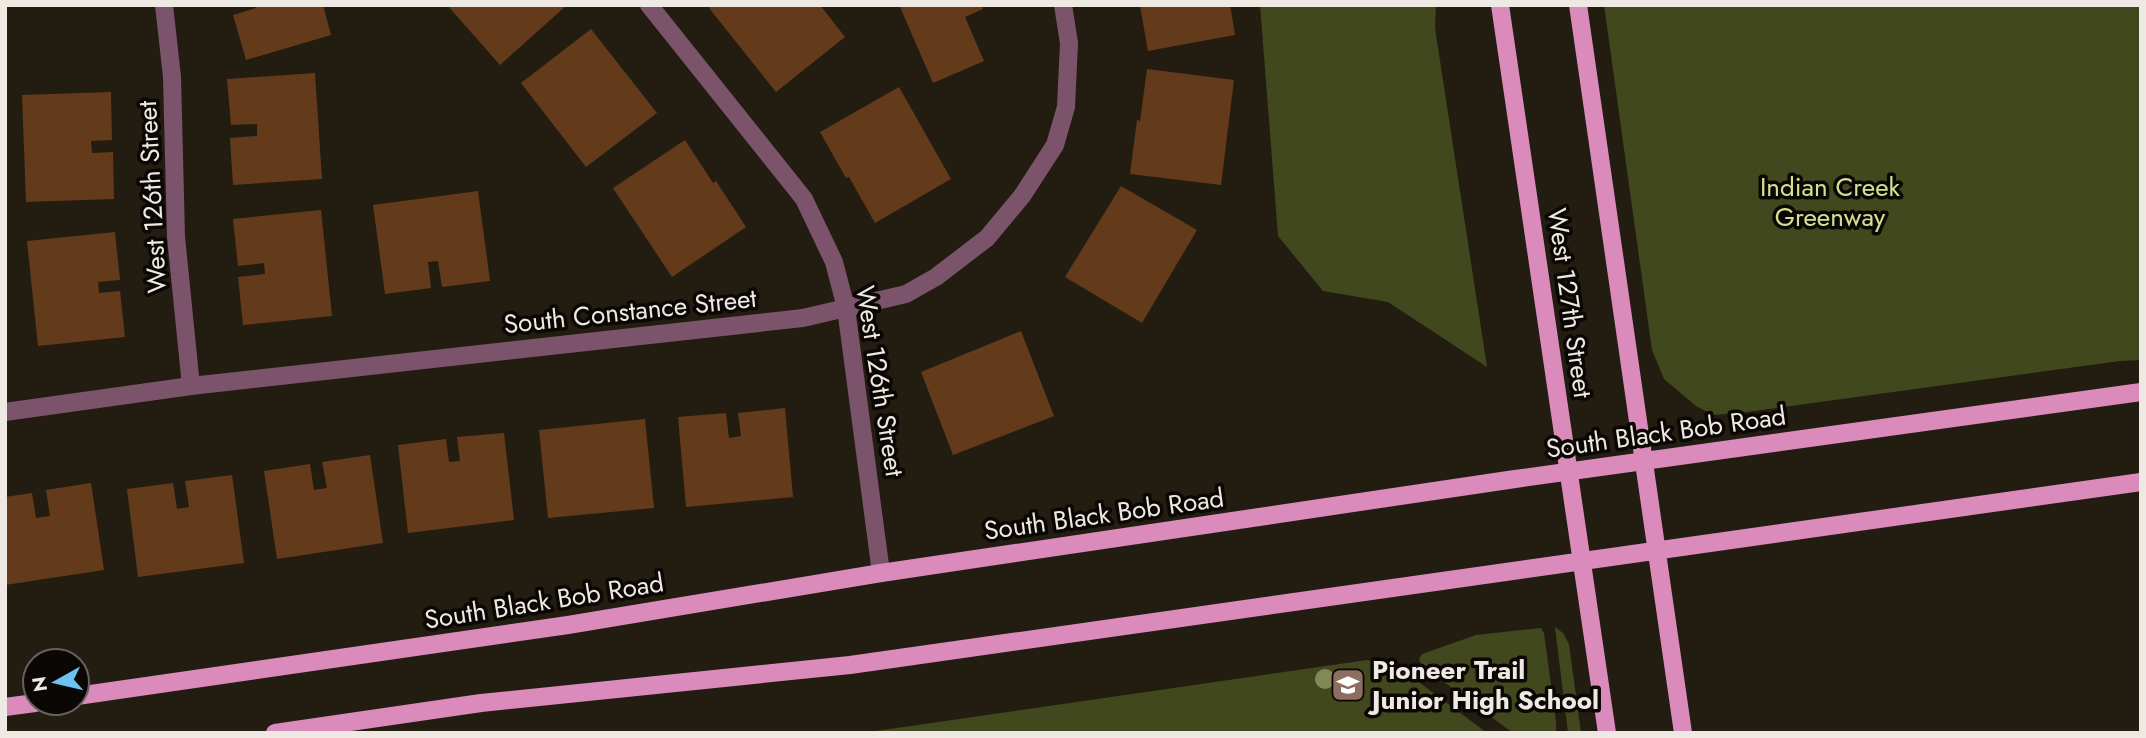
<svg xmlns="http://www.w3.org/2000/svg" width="2146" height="738" font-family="Jost,sans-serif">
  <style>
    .green { fill: #41481d }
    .building { fill: #643b1a }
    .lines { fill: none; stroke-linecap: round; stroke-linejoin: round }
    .minor { stroke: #7b546b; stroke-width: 18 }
    .major { stroke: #da8bbb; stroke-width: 18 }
    .tree { fill: #838857 }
    .labels { text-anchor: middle; stroke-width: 7; stroke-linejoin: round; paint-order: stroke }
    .park-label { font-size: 26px; fill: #d2e090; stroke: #0a0704 }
    .street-label { font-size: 26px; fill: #eee9e2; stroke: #0a0704 }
    .poi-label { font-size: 26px; font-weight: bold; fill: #eee9e2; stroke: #0a0704; text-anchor: start }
  </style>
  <rect width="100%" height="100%" fill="#231c11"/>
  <path class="green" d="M1260,5H1436L1435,28L1487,367L1388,302L1323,291L1278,236Z
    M1604,5H2141V360L2120,361L1739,413L1713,415L1696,406L1664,379L1652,350Z
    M1555,627L1563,633L1569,644L1581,733H1568Z
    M1541,628L1544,633L1556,722V733H1513L1421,665L1419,659L1422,654L1476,635Z
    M1367,660L1390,664L1404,671L1487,733H862Z"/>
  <path class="building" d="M255,5H323L331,35L246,60L233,15L256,8Z
    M447,5H567L500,65Z
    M713,5H820L845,37L776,92L709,8Z
    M903,5H982L983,9L965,17L984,61L933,83L900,7Z
    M1142,5H1230L1235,35L1148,51L1140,6Z
    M591,29L657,113L586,167L521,83Z
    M1147,69L1234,80L1221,185L1130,174L1137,120L1140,121Z
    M315,73L322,179L233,185L230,138L257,136V124L231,125L227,79Z
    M899,87L951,179L875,223L849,177L846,178L820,132Z
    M111,92L112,140L91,141L92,153L113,152L114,199L26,202L22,95Z
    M685,140L713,183L716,181L746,227L672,277L613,188Z
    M1121,186L1197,230L1142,323L1065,277Z
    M478,191L490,281L442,287L438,261L428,262L431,288L385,294L373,205Z
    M321,210L332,316L243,325L238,277L265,274L264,263L238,266L233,219Z
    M115,232L120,280L98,282L99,293L120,291L125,337L38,346L27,241Z
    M1021,331L1054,416L953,455L921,372Z
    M785,408L793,497L686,507L678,417L726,413L729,438L741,436L738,413Z
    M645,419L654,508L548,518L539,430Z
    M504,433L514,520L408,533L398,445L446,439L449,462L460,461L457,437Z
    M370,455L383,543L277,559L264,471L310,464L314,490L327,488L322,462Z
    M232,475L244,563L138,577L127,489L173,483L177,509L189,507L185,481Z
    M91,483L104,570L5,585V497L32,493L36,518L50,516L46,490Z"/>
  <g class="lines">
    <path class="minor" d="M164,5L172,77L176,237L191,386
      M649,5L804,199L834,262L846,308L881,573
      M5,412L191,386L803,318L906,294L936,277L987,238L1022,196L1055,145L1066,107L1069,43L1063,5"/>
    <path class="major" d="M1500,5L1607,733
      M1578,5L1683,733
      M77,696L568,625L881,573L1515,479L2141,392
      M5,707L35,703
      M275,733L481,703L850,665L2141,482"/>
  </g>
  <circle class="tree" cx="1325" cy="679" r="10"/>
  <defs>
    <symbol id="school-square" viewBox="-11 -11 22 22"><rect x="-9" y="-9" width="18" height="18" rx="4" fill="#8d6e63" stroke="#0a0704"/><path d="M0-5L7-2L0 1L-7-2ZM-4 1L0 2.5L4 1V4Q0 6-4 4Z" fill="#fff"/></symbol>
  </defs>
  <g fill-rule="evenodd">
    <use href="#school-square" x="1329" y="666" width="38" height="38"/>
  </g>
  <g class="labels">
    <g class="park-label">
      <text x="1830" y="196">Indian Creek<tspan x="1830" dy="30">Greenway</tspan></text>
    </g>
    <g class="street-label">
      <text transform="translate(152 197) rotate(-93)" y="9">West 126th Street</text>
      <text transform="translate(1570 303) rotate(82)" y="9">West 127th Street</text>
      <text transform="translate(630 311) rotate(-6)" y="9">South Constance Street</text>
      <text transform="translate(880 381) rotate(81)" y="9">West 126th Street</text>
      <text transform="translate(1666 432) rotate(-8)" y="9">South Black Bob Road</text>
      <text transform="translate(1104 514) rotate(-8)" y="9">South Black Bob Road</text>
      <text transform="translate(544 601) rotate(-9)" y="9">South Black Bob Road</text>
    </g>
    <g class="poi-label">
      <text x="1372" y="679">Pioneer Trail<tspan x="1372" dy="30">Junior High School</tspan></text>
    </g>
  </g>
  <rect width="2146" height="738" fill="none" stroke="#eee9e2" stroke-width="14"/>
  <g transform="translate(56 682) rotate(262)"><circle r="33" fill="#0a0704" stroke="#65615d" stroke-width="2"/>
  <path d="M0-5L12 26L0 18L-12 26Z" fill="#6cc3f2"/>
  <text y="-10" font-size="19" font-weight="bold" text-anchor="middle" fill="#eee9e2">N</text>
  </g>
</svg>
